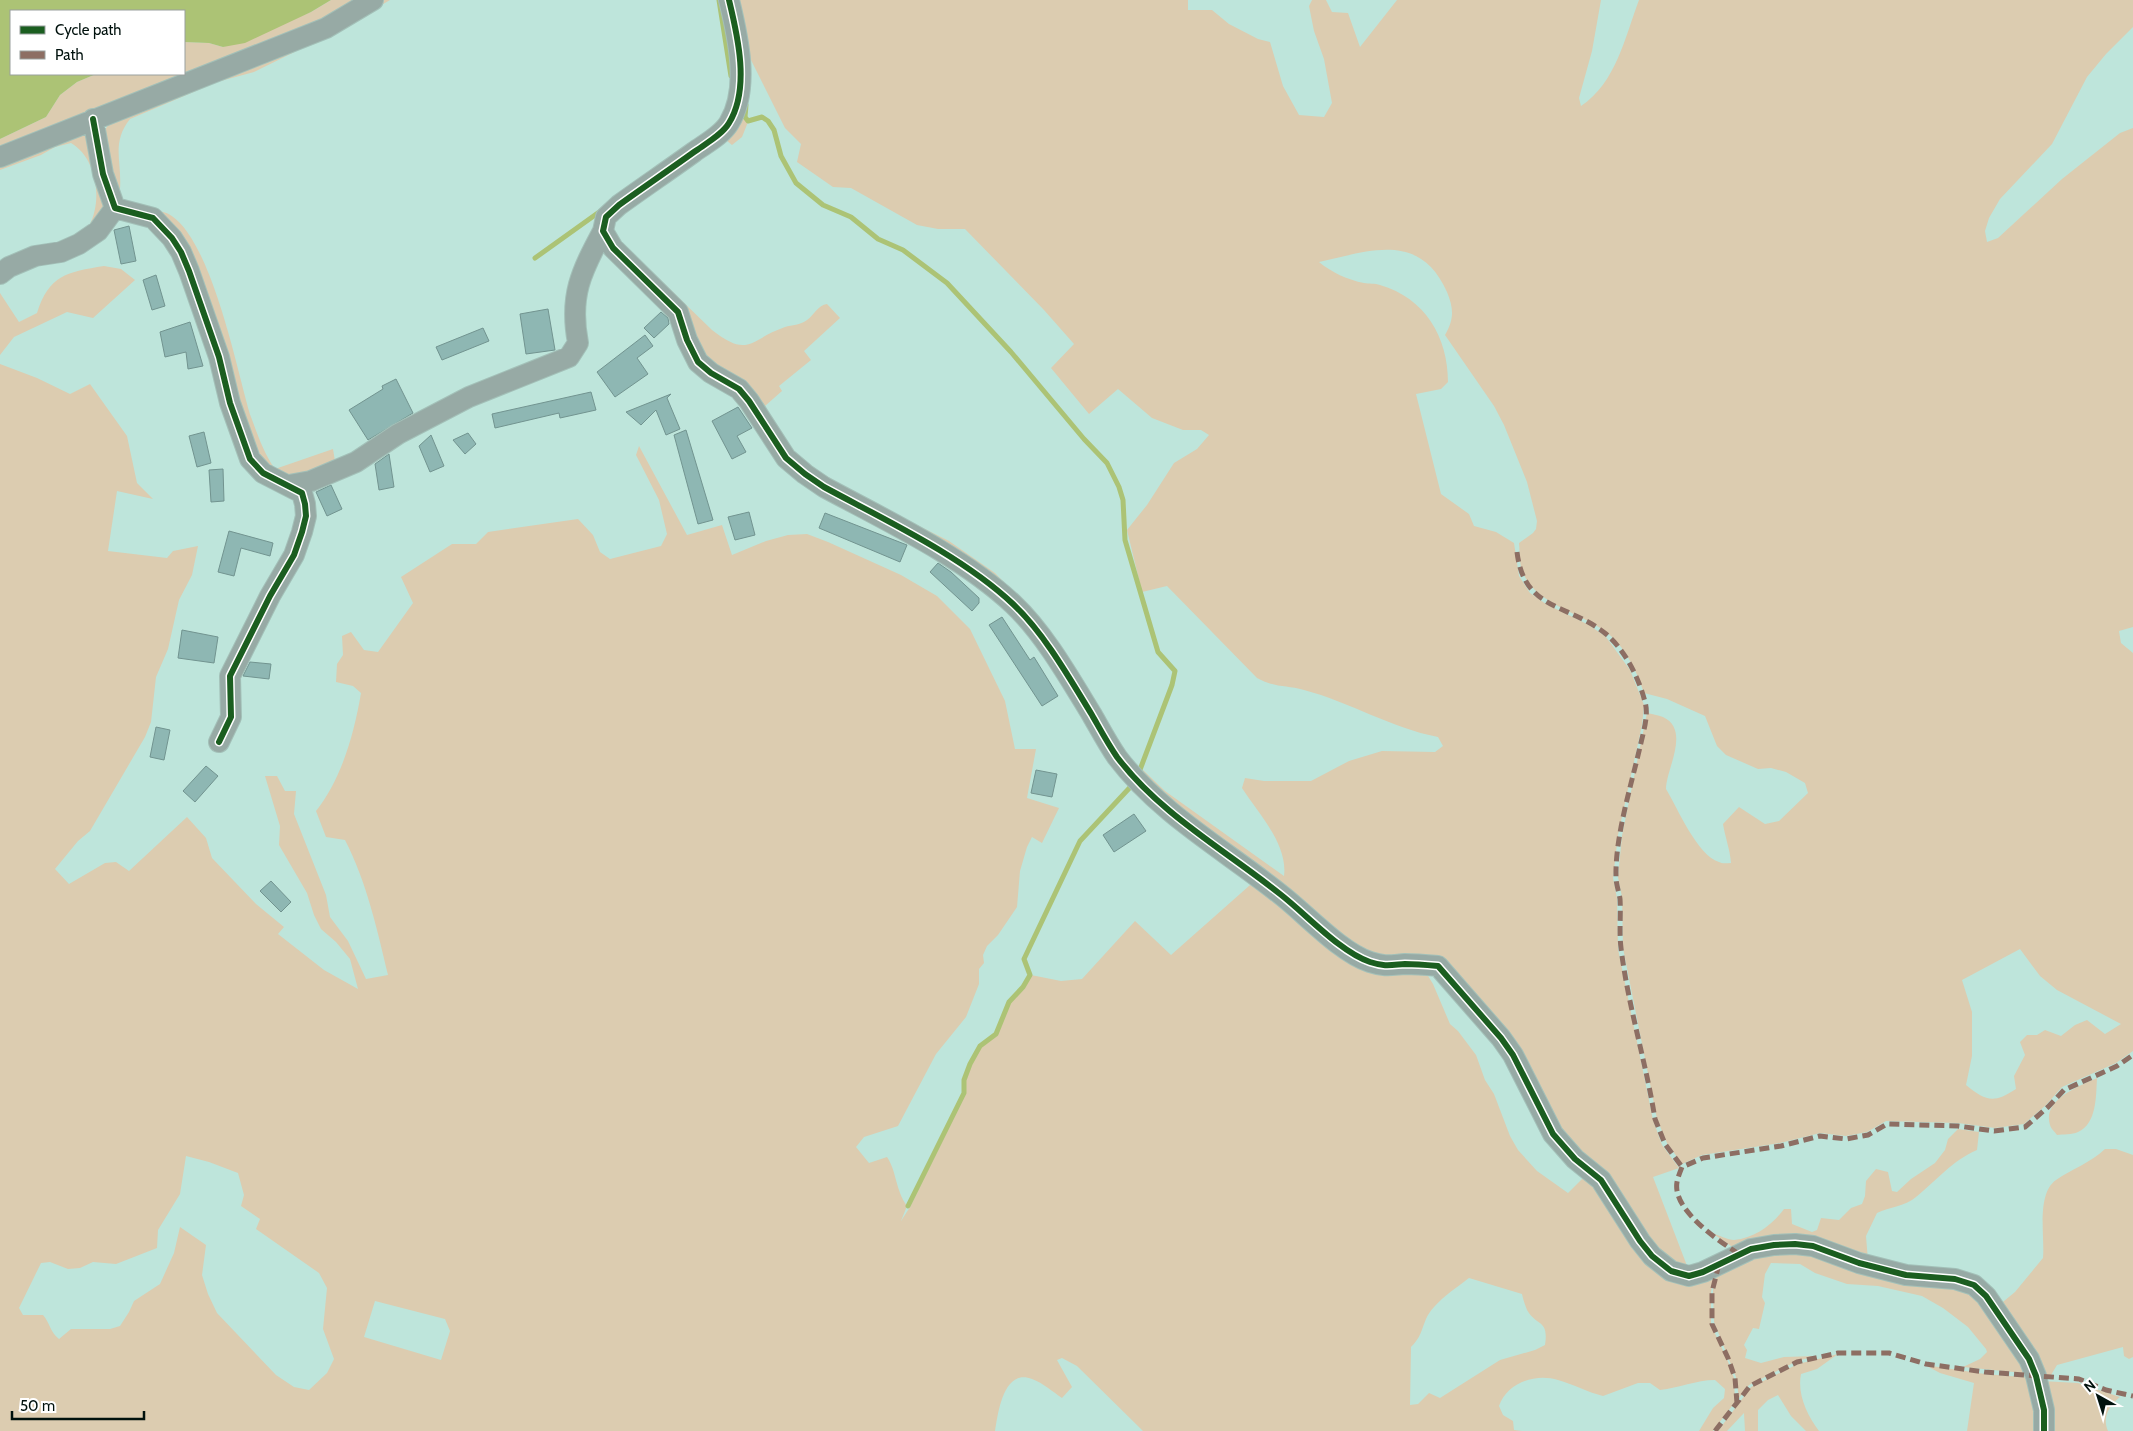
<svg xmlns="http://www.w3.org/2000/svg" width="2133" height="1431" font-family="Cabin,sans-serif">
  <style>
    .green { fill: #dcccb0; fill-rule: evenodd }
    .water { fill: #acc375 }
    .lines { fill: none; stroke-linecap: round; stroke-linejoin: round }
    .stream { stroke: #acc375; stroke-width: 5 }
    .building { fill: #8eb7b3; stroke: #729490 }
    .minor-casing { stroke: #a3c0b8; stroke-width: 22 }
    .minor { stroke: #97aaa5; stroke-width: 20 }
    .quiet { stroke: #8d6e63; stroke-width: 5; stroke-dasharray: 10 5; stroke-linecap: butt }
    .cycleway-casing { stroke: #fff; stroke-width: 9 }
    .cycleway { stroke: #1b5e20; stroke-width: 6 }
  </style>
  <rect width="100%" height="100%" fill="#bee5db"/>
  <path class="green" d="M331,0H362L324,22L0,155V139L46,117L60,95L77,82L96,74H184V42L209,43L223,47L311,12Z
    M381,0H390L339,30L254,72L217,82L130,119C111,143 122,161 120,189C120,194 119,199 119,205L105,130L110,122Z
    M733,0L741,27L748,61L744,118L748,122L742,137L732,145L726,140L722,142L628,205L613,222L611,232L712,330C749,359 750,339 785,327C792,325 800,325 807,320C814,315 818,305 827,304L840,318L804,351L811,360L779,386L782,391L765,406L780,436L789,447L818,471L869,501L949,541L995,573L1043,622L1064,651L1089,692L1088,701L1036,623L1004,591L955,556L826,484L789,456L752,399L741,386L713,370L701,360L681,310L616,246L607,231L610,219L621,207C649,187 728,142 739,113C752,80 739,33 733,0Z
    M738,0H1188V10H1212L1229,24L1258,39L1270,42L1283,86L1299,115L1324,117L1332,103L1324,59L1314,31L1309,6L1312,0H1326L1332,12L1348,13L1360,47L1397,0H1601L1592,51L1579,98L1581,106C1616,83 1625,37 1639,0H2133V27L2106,54L2087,77L2052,144L2000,199L1989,218L1985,231L1987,242L1998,238L2062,179L2120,133L2133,128V627L2119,631L2121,643L2133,653V1051L2116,1063L2062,1087L2046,1105L2024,1124L1995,1128L1958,1123L1886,1121L1867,1132L1846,1136L1820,1133L1780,1143L1702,1155L1682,1164L1667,1143L1657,1119L1623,948L1622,897L1618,877L1622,836L1647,713C1652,714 1658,715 1663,717C1691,730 1666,769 1666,789C1678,809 1697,855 1719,862C1722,864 1727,863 1731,863C1730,849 1725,837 1723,824L1739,807L1765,824L1779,821L1808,793L1805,783L1786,772L1771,768L1758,769L1726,755L1717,746L1705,716L1667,699L1644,693C1637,672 1625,646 1606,632C1580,612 1537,605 1523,573C1519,564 1520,553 1519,543L1533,533L1536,529L1537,521L1527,482L1504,425L1494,406L1445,335C1454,319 1454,309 1447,292C1420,231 1369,251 1319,262C1331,272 1348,280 1364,283C1369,284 1375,283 1380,285C1425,298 1448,337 1448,382L1441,389L1416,394L1441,494L1469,514L1474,526L1496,532L1514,543L1519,576L1530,593L1546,604L1589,625L1606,637L1630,670L1644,705L1642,725L1618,835L1613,878L1617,898L1618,949L1653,1120L1662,1145L1679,1168L1653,1177L1689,1271L1673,1267L1577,1156L1439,962L1370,958L1140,777L1143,770L1165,791L1284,876C1288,844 1258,813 1242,788L1245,778L1264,781H1311L1349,761L1382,751L1435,752L1443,746L1438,737C1391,728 1350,702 1304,690C1286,685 1275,688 1257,678L1167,586L1142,592L1127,530L1147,505L1174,463L1197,449L1209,435L1201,430H1183L1152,418L1118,389L1089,414L1051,368L1074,344L1044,310L965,229H938L917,225L851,188L833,187L797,162L801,144L785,128L751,60ZM2020,949L2040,976L2057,990L2121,1024L2105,1034L2087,1020L2075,1025L2061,1036L2045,1030L2037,1035H2027L2020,1042L2025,1055L2014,1076L2016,1089C1993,1104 1986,1101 1966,1085L1972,1056V1012L1962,980Z
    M85,131L105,209L102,218L89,226C103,201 97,158 71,143L55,147L41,155L0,170V164Z
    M158,211C208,214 238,377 251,417C258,436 264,453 275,469L333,449L336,467L287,480L257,458Z
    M104,266L121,269L135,280L93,318L67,312L14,337L0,355V293L19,322L37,313C49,275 67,272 104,266Z
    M0,364L37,378L70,394L90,384L127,436L137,483L153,499L117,491L108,551L167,558L173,551L198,546L192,575L179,600L168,649L156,677L151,722L145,737L90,831L78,841L55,869L69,884L105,863L116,862L129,871L187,817L206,838L212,858L256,904L284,927L278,934L324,970L358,989L350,959L336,942L321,929L314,915L307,893L279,845L280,826L265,776H277L285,791H296L294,814L326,895L330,917L348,941L366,979L388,975C377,929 367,883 345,840L326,837L316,811C342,778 354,734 361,693L353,686L336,682L337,664L343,655L342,636L351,632L364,650L378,652L413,603L401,577L452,544H476L488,532L578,519L593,535L600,552L610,559L661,546L667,534L659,500L636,455L639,446L687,535L722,525L732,555L766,541L788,535L807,534L828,542L901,575L937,596L970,629L1005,701L1015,749H1036L1027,798L1059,808L1042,843L1032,837L1027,847L1020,871L1017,907L998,935L987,946L983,955L984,963L979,969V984L966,1017L936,1054L898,1126L864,1137L856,1147L869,1163L887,1157C897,1172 895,1189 907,1206L901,1221L910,1207L965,1094L966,1080L970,1064L981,1047L997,1035L1010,1003L1024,988L1031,975L1061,981L1082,979L1135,921L1171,955L1258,878L1347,952L1422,966L1433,984L1450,1024L1458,1031L1476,1055L1485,1080L1494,1094L1510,1136L1518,1150L1537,1171L1568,1193L1582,1179L1592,1175L1670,1272L1716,1266L1711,1292V1325L1727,1359L1734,1378L1735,1402L1713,1431H1699L1713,1408L1724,1398L1725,1389L1715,1380C1696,1380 1679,1388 1660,1390L1650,1383H1638L1603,1396C1587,1392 1573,1384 1558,1380C1535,1373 1507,1383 1499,1406L1503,1415L1513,1421L1514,1430L1522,1431H1143L1077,1366L1062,1358L1057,1360L1072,1387L1062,1398C1053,1392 1043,1383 1032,1379C1003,1368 998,1414 995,1431H0ZM186,1156L209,1162L238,1173L244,1195L241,1206L260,1219L256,1229L319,1273L327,1288L323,1329L334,1359L327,1373L309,1390L294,1387L276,1375L217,1313L208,1294L202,1275L206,1245L180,1227L174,1253L160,1284L134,1301L129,1312L120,1326L110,1329H71L59,1339C50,1332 50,1323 43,1315H23L19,1308L41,1263L50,1262L68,1269L80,1268L93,1262L116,1264L157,1248L158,1230L180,1194ZM1469,1278L1522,1294C1523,1299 1525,1305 1527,1310C1537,1327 1549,1319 1545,1345L1535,1350L1500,1360L1440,1398L1429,1393L1418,1404L1410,1405L1411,1347C1421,1337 1421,1331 1426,1319C1434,1302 1455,1289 1469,1278ZM375,1301L445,1319L450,1331L441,1360L364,1337Z
    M2097,1078C2096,1095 2097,1124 2078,1132C2072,1135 2063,1134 2057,1135C2056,1133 2051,1129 2050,1125C2042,1100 2079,1086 2097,1078Z
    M1958,1129L1979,1132L1977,1150C1953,1160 1936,1181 1916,1197C1906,1206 1889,1207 1877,1213L1866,1236L1868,1261L1861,1259L1737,1250L1712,1233C1718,1235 1728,1240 1734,1240C1755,1238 1772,1225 1784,1209H1791L1792,1224L1812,1232L1817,1230L1821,1218L1839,1220L1851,1208L1862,1204L1865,1196L1866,1181L1876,1169L1888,1172L1892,1191L1897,1192L1911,1179L1935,1163L1945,1150L1948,1139Z
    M2105,1149H2116L2133,1155V1357L2129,1359L2124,1356L2123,1347L2057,1365L2051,1375H2041L1998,1306L2015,1292L2043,1258C2045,1237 2036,1194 2056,1180C2072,1169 2090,1163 2105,1149Z
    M1774,1246L1973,1286L2034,1374L1963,1367L1980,1359L1987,1352L1986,1349L1968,1327L1943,1308L1922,1296L1878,1286L1847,1284L1815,1273L1800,1264L1771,1263L1765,1274L1762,1297L1765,1303L1759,1329L1753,1328L1744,1345L1747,1350L1745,1358L1761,1363L1784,1357L1816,1356L1797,1361L1749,1385L1739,1398L1736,1377L1714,1322L1713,1290L1720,1264Z
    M1838,1354L1817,1369L1801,1374C1797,1394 1807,1415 1819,1431H1806L1791,1416L1778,1395L1768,1400L1758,1410V1431H1745L1744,1413L1727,1431H1718L1751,1387L1798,1364Z
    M1925,1365L1985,1374L2035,1378L2043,1431H1967L1974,1383L1940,1373Z
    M2042,1381L2078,1383L2120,1397C2109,1406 2102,1417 2108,1431H2049Z"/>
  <path class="water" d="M0,0H331L311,12L245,43L223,47L209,43L184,42V11H11V74H96L77,82L60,95L46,117L0,139Z"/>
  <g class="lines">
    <path class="stream" d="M719,0L731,76
      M746,105L745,117L748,121L762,117L768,121L774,130L781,156L796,183L823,205L851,217L878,239L903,250L947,283L1011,352L1084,439L1107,463L1119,487L1123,500L1125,540L1158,652L1175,671L1172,685L1138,775
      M535,258L602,210
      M908,1206L964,1093V1080L970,1064L980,1046L996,1034L1009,1002L1023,987L1030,975L1024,959L1080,841L1135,782"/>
  </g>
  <path class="building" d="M129,226L136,261L121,264L114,230Z
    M156,275L165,306L152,310L143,280Z
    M548,309L555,350L526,354L520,314Z
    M661,312L668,318L669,324L654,338L644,328Z
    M190,322L203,366L188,369L186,352L165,357L160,332Z
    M483,328L489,341L442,360L436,347Z
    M645,335L653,346L637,358L648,374L615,397L597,372Z
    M396,379L413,413L368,440L349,410L383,389L382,386Z
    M591,392L596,410L560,418L559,413L495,428L492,414Z
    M671,394L667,398L680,429L666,435L656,410L641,425L626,412Z
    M738,407L752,428L737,436L746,452L732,459L712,421Z
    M686,430L713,520L698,524L674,435Z
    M204,432L211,463L197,467L189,436Z
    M468,433L476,444L465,454L453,440Z
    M431,435L444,466L430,472L419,446Z
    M389,454L394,487L379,490L375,464Z
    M223,469L224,501L211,502L209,470Z
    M331,485L342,509L327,516L316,492Z
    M749,512L755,535L735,540L728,517Z
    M825,513L907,545L900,562L819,528Z
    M229,531L273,543L270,556L241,548L234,576L218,572Z
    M938,563L951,572L979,598V603L972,611L930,572Z
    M1002,617L1030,660L1034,657L1058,696L1042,706L989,625Z
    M182,630L218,637L214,663L178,658Z
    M250,662L271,664L269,679L243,676Z
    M156,727L170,730L164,760L150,757Z
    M206,766L218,776L195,802L183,791Z
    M1036,770L1057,774L1052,797L1031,793Z
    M1134,814L1146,831L1114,852L1103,835Z
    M271,881L291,902L281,912L260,891Z"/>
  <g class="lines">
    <defs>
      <path id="minor" d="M729,0C738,37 750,89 729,123C722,135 705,144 694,152C669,170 644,187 619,205L606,217L603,231L613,248L678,312L687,340L698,362L711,373L739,389L749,401L786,458L805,474L824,487C885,520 962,556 1013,604C1044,633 1070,679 1092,715C1100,729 1108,744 1117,757C1160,814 1225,850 1280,894C1306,914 1340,952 1370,962C1385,967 1391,965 1405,964C1416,964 1427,965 1438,966L1501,1038L1513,1055L1553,1134L1575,1159L1601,1180L1640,1241L1652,1256L1671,1271L1689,1276L1703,1272L1751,1249L1774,1245L1795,1244L1813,1246L1859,1263L1906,1275L1955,1279L1974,1285L1986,1296L2029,1359L2036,1376L2044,1410V1431
        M93,119L103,174L115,208L153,218L172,238L181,252L189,271L219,357L230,403L250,459L263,473L302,493L305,504L306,516L302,532L294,555L270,596L230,676L231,717L219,742
        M0,157L326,28L373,0
        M0,274L9,267L35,256L61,252L79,244L98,231L115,208
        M289,485L311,481L356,462L398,434L469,397L569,357L578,343C569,296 581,272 603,231"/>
    </defs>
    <use href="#minor" class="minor-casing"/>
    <use href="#minor" class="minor"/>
    <path class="quiet" d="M1517,552C1524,611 1568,603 1606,634C1625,650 1639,678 1645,702C1649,715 1643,733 1640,747C1631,786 1615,837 1616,877C1616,884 1619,892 1620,899C1621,915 1619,932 1621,948C1628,1006 1646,1062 1655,1119L1665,1144L1682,1167
      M1739,1254C1719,1241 1672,1210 1677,1182C1678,1177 1680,1172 1682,1167L1703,1158L1781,1146L1820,1136L1846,1139L1868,1135L1887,1124L1958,1126L1994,1131L2025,1127L2048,1107L2064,1090L2117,1066L2133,1055
      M1719,1264L1712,1292V1324L1728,1358L1735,1378L1737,1403
      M1715,1431L1750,1386L1797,1362L1838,1353H1889L1926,1364L1985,1372L2079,1379L2106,1390L2133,1396"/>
    <defs>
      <path id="cycleway" d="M729,0C738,37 750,89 729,123C722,135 705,144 694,152C669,170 644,187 619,205L606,217L603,231L613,248L678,312L687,340L698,362L711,373L739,389L749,401L786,458L805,474L824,487C885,520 962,556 1013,604C1044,633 1070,679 1092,715C1100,729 1108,744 1117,757C1160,814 1225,850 1280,894C1306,914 1340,952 1370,962C1385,967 1391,965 1405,964C1416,964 1427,965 1438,966L1501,1038L1513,1055L1553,1134L1575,1159L1601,1180L1640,1241L1652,1256L1671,1271L1689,1276L1703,1272L1751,1249L1774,1245L1795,1244L1813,1246L1859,1263L1906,1275L1955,1279L1974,1285L1986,1296L2029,1359L2036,1376L2044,1410V1431
        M93,119L103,174L115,208L153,218L172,238L181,252L189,271L219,357L230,403L250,459L263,473L302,493L305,504L306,516L302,532L294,555L270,596L230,676L231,717L219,742"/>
    </defs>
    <use href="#cycleway" class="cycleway-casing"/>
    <use href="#cycleway" class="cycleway"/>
  </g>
  <rect x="10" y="10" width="175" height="65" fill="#ffffff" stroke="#99a09e"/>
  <rect x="20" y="26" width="25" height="8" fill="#1b5e20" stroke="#99a09e"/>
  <text x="55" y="35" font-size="15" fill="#00110d">Cycle path</text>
  <rect x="20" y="51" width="25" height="8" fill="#8d6e63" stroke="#99a09e"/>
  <text x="55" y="60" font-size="15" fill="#00110d">Path</text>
  <g transform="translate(2098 1396) rotate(321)" stroke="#ffffff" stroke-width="4" paint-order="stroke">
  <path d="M0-4L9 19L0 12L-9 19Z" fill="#00110d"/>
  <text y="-8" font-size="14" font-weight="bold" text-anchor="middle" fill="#00110d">N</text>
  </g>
  <path d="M12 1411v8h132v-8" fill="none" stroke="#00110d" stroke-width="2.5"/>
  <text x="20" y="1411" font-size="15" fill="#00110d" stroke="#ffffff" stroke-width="4" paint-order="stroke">50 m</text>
</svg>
